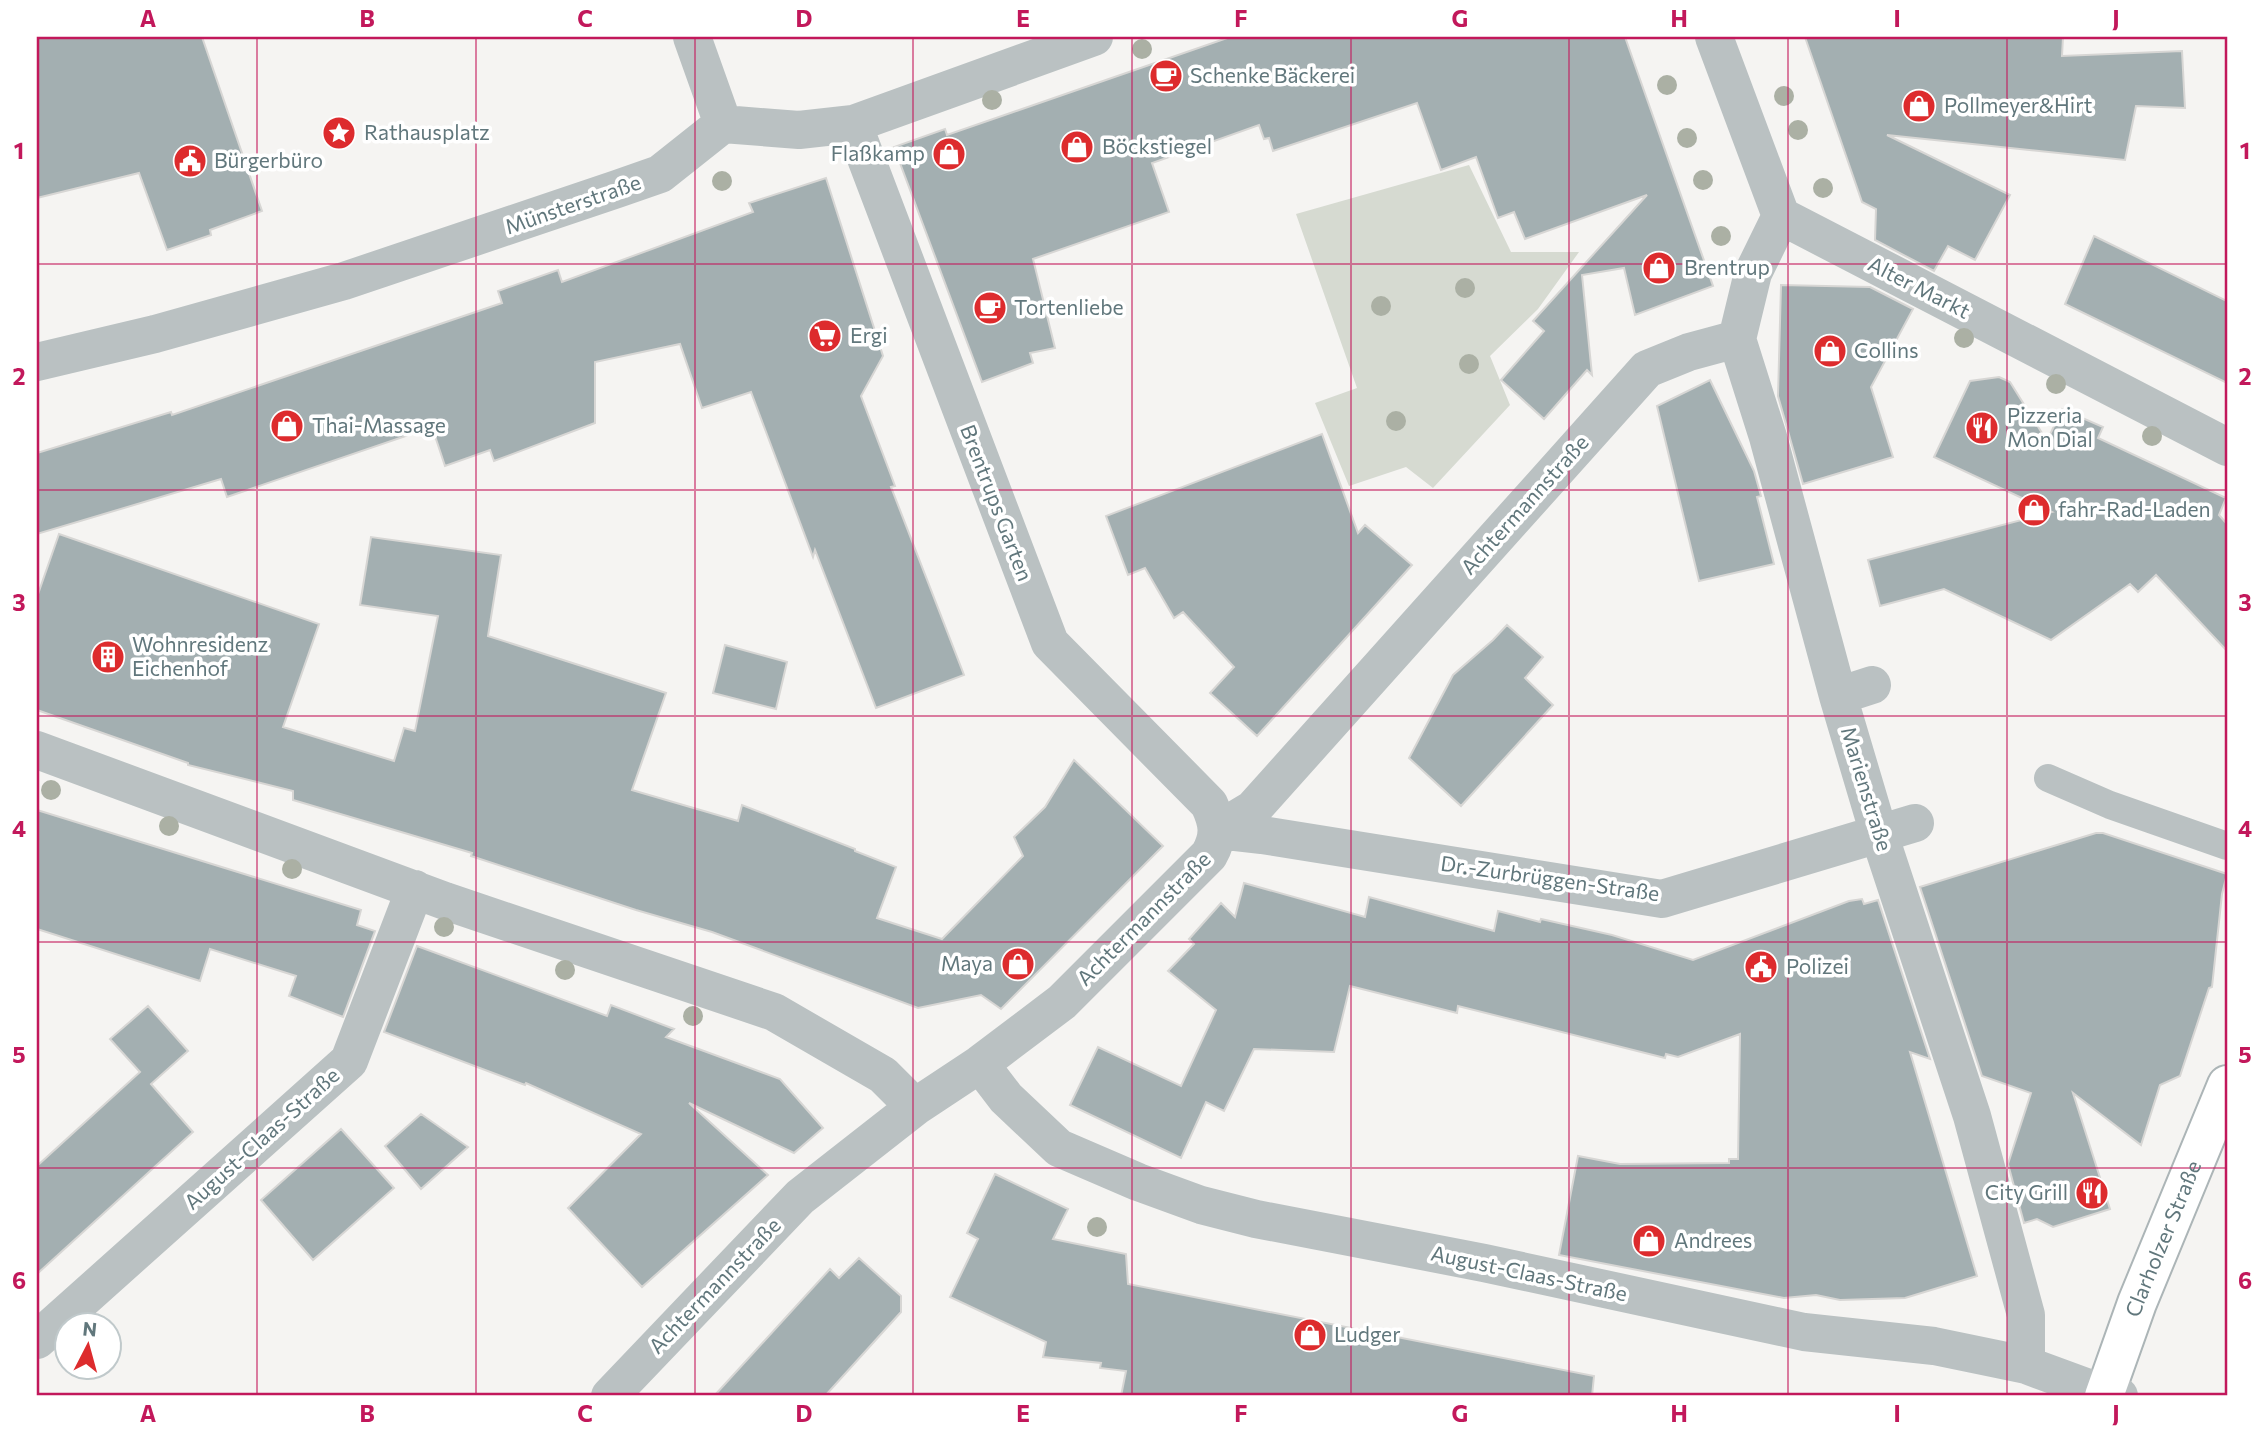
<svg xmlns="http://www.w3.org/2000/svg" width="2264" height="1433" font-family="Commissioner,sans-serif">
  <style>
    .green { fill: #d6dad1 }
    .building { fill: #a3afb1; stroke: #d7d6d4; stroke-width: 2 }
    .lines { fill: none; stroke-linecap: round; stroke-linejoin: round }
    .secondary-casing { stroke: #acb5b7; stroke-width: 42 }
    .lane { stroke: #bac1c2; stroke-width: 28 }
    .street { stroke: #bac1c2; stroke-width: 38 }
    .secondary { stroke: #fff; stroke-width: 38 }
    .tree { fill: #abb0a4 }
    .grid { fill: none; stroke: #c2185b; stroke-width: 2; stroke-opacity: 0.55 }
    .labels { text-anchor: middle; stroke-width: 7; stroke-linejoin: round; paint-order: stroke }
    .poi-label { font-size: 21px; fill: #61777c; stroke: #fff; text-anchor: start }
    .street-label { font-size: 21px; fill: #61777c; stroke: #fff }
    .neatline { fill: none; stroke: #c2185b; stroke-width: 2.5 }
    .grid-label { font-size: 23px; text-anchor: middle; font-weight: bold; fill: #c2185b }
  </style>
  <rect width="100%" height="100%" fill="#f5f4f2"/>
  <path class="green" d="M1469,165L1511,252H1579L1538,309L1490,356L1510,405L1433,488L1406,467L1349,486L1315,403L1357,388L1296,214Z"/>
  <path class="building" d="M37,37H202L262,211L210,230L211,235L167,250L139,173L37,198Z
    M1230,37H1625L1713,286L1635,315L1624,268L1582,275L1592,375L1587,370L1544,419L1501,380L1544,331L1533,321L1647,195L1525,239L1514,212L1498,218L1476,157L1441,170L1417,103L1273,151L1269,138L1264,139L1259,125L1152,163L1169,212L1033,259L1055,348L1030,353L1033,363L982,382L894,147L945,129L947,135Z
    M1805,37H2063L2062,56L2182,51L2185,108L2136,106L2125,160L1887,135L2010,195L1975,260L1948,246L1934,271L1875,240L1876,209L1862,202Z
    M826,178L883,356L861,396L895,486L891,487L964,675L876,708L815,550L813,557L751,392L702,408L680,344L595,362V423L494,461L490,450L445,466L432,427L227,497L221,479L37,534V453L171,412L172,415L502,303L498,291L558,270L562,282L753,212L749,203Z
    M2094,236L2227,301V383L2065,304Z
    M1781,285L1870,287L1913,309L1871,387L1893,457L1803,484L1778,396Z
    M1999,377L2010,382L2047,441L2062,409L2103,427L2098,438L2226,498L2219,515L2227,524V651L2156,575L2138,592L2130,584L2051,640L1944,589L1880,606L1868,560L2052,512L1934,457L1970,381Z
    M1710,380L1754,471L1761,496L1757,497L1774,564L1699,581L1657,406Z
    M1322,434L1358,533L1365,525L1412,565L1257,736L1210,693L1234,667L1183,612L1174,618L1145,568L1128,575L1106,516Z
    M59,534L319,624L283,727L394,761L404,728L415,731L438,616L360,605L371,537L501,555L488,636L666,693L632,790L738,821L742,805L855,849V851L896,867L877,918L942,939L1023,856L1014,837L1045,807L1074,760L1163,846L1001,1009L981,995L918,1008L712,932L636,910L471,856L472,853L293,800V791L188,765V763L37,710V597Z
    M1507,625L1543,657L1525,678L1553,705L1461,806L1409,758L1453,675L1493,640Z
    M725,645L787,662L776,709L713,693Z
    M37,810L361,910L357,925L375,931L343,1017L289,996L296,976L210,949L200,981L37,929Z
    M2096,833H2103L2227,874L2222,894L2212,987L2209,988L2180,1076L2160,1085L2141,1145L2073,1093L2110,1209L2053,1227L2037,1219L2024,1223L2008,1164L2031,1093L1982,1076L1920,887Z
    M1244,883L1365,917L1369,897L1494,931L1498,911L1540,922L1541,919L1612,935L1693,960L1849,901L1862,899L1864,904L1878,900L1930,1059L1910,1052L1977,1276L1905,1298L1840,1300L1816,1295L1784,1298L1559,1255L1578,1156L1620,1164L1729,1163V1159H1738L1740,1034L1678,1057L1666,1054L1665,1058L1458,1006L1457,1013L1350,986L1334,1052L1254,1049L1224,1111L1206,1102L1181,1158L1070,1105L1098,1047L1181,1086L1216,1010L1168,971L1194,944L1189,939L1221,903L1235,917Z
    M417,946L607,1016L611,1005L674,1029L666,1037L780,1079L823,1128L794,1153L689,1103L768,1175L642,1287L568,1208L641,1134L526,1083L525,1085L384,1032Z
    M148,1006L188,1051L151,1084L193,1132L37,1274V1166L140,1072L110,1039Z
    M421,1114L468,1147L421,1189L385,1146Z
    M341,1129L394,1188L313,1260L261,1200Z
    M995,1174L1068,1209L1053,1239L1126,1254L1128,1284L1594,1376L1592,1396H1121L1126,1371L1100,1368L1101,1363L1043,1357L1046,1342L950,1297L978,1239L967,1233Z
    M859,1258L901,1296V1312L825,1396H714L830,1269L839,1278Z"/>
  <g class="lines">
    <defs>
      <g id="secondary">
        <path id="s1" d="M2104,1396L2137,1303L2227,1085"/>
      </g>
    </defs>
    <use href="#secondary" class="secondary-casing"/>
    <path class="lane" d="M2048,778L2110,805L2227,846"/>
    <path class="street" d="M692,37L723,124
      M1714,37L1781,216L2227,447
      M1781,216L1753,273L1737,339L1768,437L1838,696L1879,834L1972,1116L2026,1315V1365
      M37,362L155,334L344,281L617,189L660,174L723,124L799,130L853,124L1094,37
      M1838,696L1872,685
      M37,750L445,901L774,1012L883,1075L915,1107
      M1218,830L1253,809L1647,369L1689,352L1737,339
      M1218,830L1262,835L1662,899L1915,823
      M980,1064L1006,1098L1059,1148L1138,1182L1201,1205L1256,1219L1484,1263L1804,1332L1934,1346L2026,1365L2105,1394L2119,1396
      M37,1340L349,1061L415,889
      M610,1396L800,1197L915,1107L980,1064L1062,1002L1209,855C1220,836 1218,823 1209,804L1050,643L853,124"/>
    <use href="#secondary" class="secondary"/>
  </g>
  <g class="tree">
    <circle cx="1142" cy="49" r="10"/>
    <circle cx="1667" cy="85" r="10"/>
    <circle cx="1784" cy="96" r="10"/>
    <circle cx="992" cy="100" r="10"/>
    <circle cx="1798" cy="130" r="10"/>
    <circle cx="1687" cy="138" r="10"/>
    <circle cx="1703" cy="180" r="10"/>
    <circle cx="722" cy="181" r="10"/>
    <circle cx="1823" cy="188" r="10"/>
    <circle cx="1721" cy="236" r="10"/>
    <circle cx="1465" cy="288" r="10"/>
    <circle cx="1381" cy="306" r="10"/>
    <circle cx="1964" cy="338" r="10"/>
    <circle cx="1469" cy="364" r="10"/>
    <circle cx="2056" cy="384" r="10"/>
    <circle cx="1396" cy="421" r="10"/>
    <circle cx="2152" cy="436" r="10"/>
    <circle cx="51" cy="790" r="10"/>
    <circle cx="169" cy="826" r="10"/>
    <circle cx="292" cy="869" r="10"/>
    <circle cx="444" cy="927" r="10"/>
    <circle cx="565" cy="970" r="10"/>
    <circle cx="693" cy="1016" r="10"/>
    <circle cx="1097" cy="1227" r="10"/>
  </g>
  <path class="grid" d="M257,37V1396M476,37V1396M695,37V1396M913,37V1396M1132,37V1396M1351,37V1396M1569,37V1396M1788,37V1396M2007,37V1396M37,264H2227M37,490H2227M37,716H2227M37,942H2227M37,1168H2227"/>
  <defs>
    <symbol id="cafe-disc" viewBox="-11 -11 22 22"><circle r="9.5" fill="#dd2b2d" stroke="#fff"/><path d="M-5.5-4.5H6V0H3Q3 3.5 0 3.5H-2.5Q-5.5 3.5-5.5 0ZM3-3.2v2h1.7v-2ZM-6 4.5H4V6H-6Z" fill="#fff"/></symbol>
    <symbol id="shop-disc" viewBox="-11 -11 22 22"><circle r="9.5" fill="#dd2b2d" stroke="#fff"/><path d="M-5-2.5h2.3a2.7 3.5 0 0 1 5.4 0H5L5.5 6h-11ZM-1.5-2.5h3a1.5 2.3 0 0 0-3 0Z" fill="#fff"/></symbol>
    <symbol id="sight-disc" viewBox="-11 -11 22 22"><circle r="9.5" fill="#dd2b2d" stroke="#fff"/><path d="M0-6L1.8-2.2L6-1.7L2.9 1.2L3.7 5.4L0 3.3L-3.7 5.4L-2.9 1.2L-6-1.7L-1.8-2.2Z" fill="#fff"/></symbol>
    <symbol id="civic-disc" viewBox="-11 -11 22 22"><circle r="9.5" fill="#dd2b2d" stroke="#fff"/><path d="M-.6-6.5H3V-4.5H.6V-3L4-1V1h2V6H-6V1h2V-1L-.6-3ZM-1.2 2.5V6h2.4V2.5Z" fill="#fff"/></symbol>
    <symbol id="supermarket-disc" viewBox="-11 -11 22 22"><circle r="9.5" fill="#dd2b2d" stroke="#fff"/><path d="M-6-5.5h2.5l.6 2H6L4.5 2H-2.5L-4.4-4H-6ZM-1.5 3.2a1.3 1.3 0 1 0 .1 0ZM3 3.2a1.3 1.3 0 1 0 .1 0Z" fill="#fff"/></symbol>
    <symbol id="restaurant-disc" viewBox="-11 -11 22 22"><circle r="9.5" fill="#dd2b2d" stroke="#fff"/><path d="M-5-6h1v4h1v-4h1v4h1v-4h1v5L-1.5 .5V6h-2V.5L-5-1ZM5-6V6H3V1.5H1.5Q1.5-4 5-6Z" fill="#fff"/></symbol>
    <symbol id="building-disc" viewBox="-11 -11 22 22"><circle r="9.5" fill="#dd2b2d" stroke="#fff"/><path d="M-4-6H4V6H1V3H-1V6H-4ZM-2.5-4.3h1.7v1.8h-1.7ZM.8-4.3h1.7v1.8H.8ZM-2.5-1h1.7V.8h-1.7ZM.8-1h1.7V.8H.8Z" fill="#fff"/></symbol>
  </defs>
  <g fill-rule="evenodd">
    <use href="#cafe-disc" x="1147" y="57" width="38" height="38"/>
    <use href="#shop-disc" x="1900" y="87" width="38" height="38"/>
    <use href="#sight-disc" x="320" y="114" width="38" height="38"/>
    <use href="#shop-disc" x="1058" y="128" width="38" height="38"/>
    <use href="#shop-disc" x="930" y="135" width="38" height="38"/>
    <use href="#civic-disc" x="171" y="142" width="38" height="38"/>
    <use href="#shop-disc" x="1640" y="249" width="38" height="38"/>
    <use href="#cafe-disc" x="971" y="289" width="38" height="38"/>
    <use href="#supermarket-disc" x="806" y="317" width="38" height="38"/>
    <use href="#shop-disc" x="1811" y="332" width="38" height="38"/>
    <use href="#shop-disc" x="268" y="407" width="38" height="38"/>
    <use href="#restaurant-disc" x="1963" y="409" width="38" height="38"/>
    <use href="#shop-disc" x="2015" y="491" width="38" height="38"/>
    <use href="#building-disc" x="89" y="638" width="38" height="38"/>
    <use href="#shop-disc" x="999" y="945" width="38" height="38"/>
    <use href="#civic-disc" x="1742" y="948" width="38" height="38"/>
    <use href="#restaurant-disc" x="2073" y="1174" width="38" height="38"/>
    <use href="#shop-disc" x="1630" y="1222" width="38" height="38"/>
    <use href="#shop-disc" x="1291" y="1316" width="38" height="38"/>
  </g>
  <g class="labels">
    <g class="poi-label">
      <text x="1190" y="83">Schenke Bäckerei</text>
      <text x="1944" y="113">Pollmeyer&amp;Hirt</text>
      <text x="364" y="140">Rathausplatz</text>
      <text x="1102" y="154">Böckstiegel</text>
      <text x="925" y="161" text-anchor="end">Flaßkamp</text>
      <text x="214" y="168">Bürgerbüro</text>
      <text x="1684" y="275">Brentrup</text>
      <text x="1014" y="315">Tortenliebe</text>
      <text x="850" y="343">Ergi</text>
      <text x="1854" y="358">Collins</text>
      <text x="2007" y="423">Pizzeria<tspan x="2007" dy="24">Mon Dial</tspan></text>
      <text x="312" y="433">Thai-Massage</text>
      <text x="2058" y="517">fahr-Rad-Laden</text>
      <text x="132" y="652">Wohnresidenz<tspan x="132" dy="24">Eichenhof</tspan></text>
      <text x="993" y="971" text-anchor="end">Maya</text>
      <text x="1786" y="974">Polizei</text>
      <text x="2068" y="1200" text-anchor="end">City Grill</text>
      <text x="1674" y="1248">Andrees</text>
      <text x="1334" y="1342">Ludger</text>
    </g>
    <g class="street-label">
      <text transform="translate(573 205) rotate(-19)" y="7">Münsterstraße</text>
      <text transform="translate(1919 288) rotate(27)" y="7">Alter Markt</text>
      <text transform="translate(996 503) rotate(69)" y="7">Brentrups Garten</text>
      <text transform="translate(1525 505) rotate(-48)" y="7">Achtermannstraße</text>
      <text transform="translate(1866 789) rotate(73)" y="7">Marienstraße</text>
      <text transform="translate(1550 879) rotate(8)" y="7">Dr.-Zurbrüggen-Straße</text>
      <text transform="translate(1144 919) rotate(-45)" y="7">Achtermannstraße</text>
      <text transform="translate(262 1139) rotate(-42)" y="7">August-Claas-Straße</text>
      <text dy="7" stroke="none"><textPath href="#s1" startOffset="168">Clarholzer Straße</textPath></text>
      <text transform="translate(1529 1274) rotate(12)" y="7">August-Claas-Straße</text>
      <text transform="translate(715 1286) rotate(-46)" y="7">Achtermannstraße</text>
    </g>
  </g>
  <rect width="2264" height="1433" fill="none" stroke="#ffffff" stroke-width="77"/>
  <g transform="translate(88 1346) rotate(6)"><circle r="33" fill="#ffffff" stroke="#c0c9cb" stroke-width="2"/>
  <path d="M0-5L12 26L0 18L-12 26Z" fill="#dd2b2d"/>
  <text y="-10" font-size="19" font-weight="bold" text-anchor="middle" fill="#61777c">N</text>
  </g>
  <rect x="38" y="38" width="2188" height="1356" class="neatline"/>
  <g class="grid-label">
    <text x="148" y="27">A</text>
    <text x="367" y="27">B</text>
    <text x="585" y="27">C</text>
    <text x="804" y="27">D</text>
    <text x="1023" y="27">E</text>
    <text x="1241" y="27">F</text>
    <text x="1460" y="27">G</text>
    <text x="1679" y="27">H</text>
    <text x="1897" y="27">I</text>
    <text x="2116" y="27">J</text>
    <text x="19" y="159">1</text>
    <text x="2245" y="159">1</text>
    <text x="19" y="385">2</text>
    <text x="2245" y="385">2</text>
    <text x="19" y="611">3</text>
    <text x="2245" y="611">3</text>
    <text x="19" y="837">4</text>
    <text x="2245" y="837">4</text>
    <text x="19" y="1063">5</text>
    <text x="2245" y="1063">5</text>
    <text x="19" y="1289">6</text>
    <text x="2245" y="1289">6</text>
    <text x="148" y="1422">A</text>
    <text x="367" y="1422">B</text>
    <text x="585" y="1422">C</text>
    <text x="804" y="1422">D</text>
    <text x="1023" y="1422">E</text>
    <text x="1241" y="1422">F</text>
    <text x="1460" y="1422">G</text>
    <text x="1679" y="1422">H</text>
    <text x="1897" y="1422">I</text>
    <text x="2116" y="1422">J</text>
  </g>
</svg>
